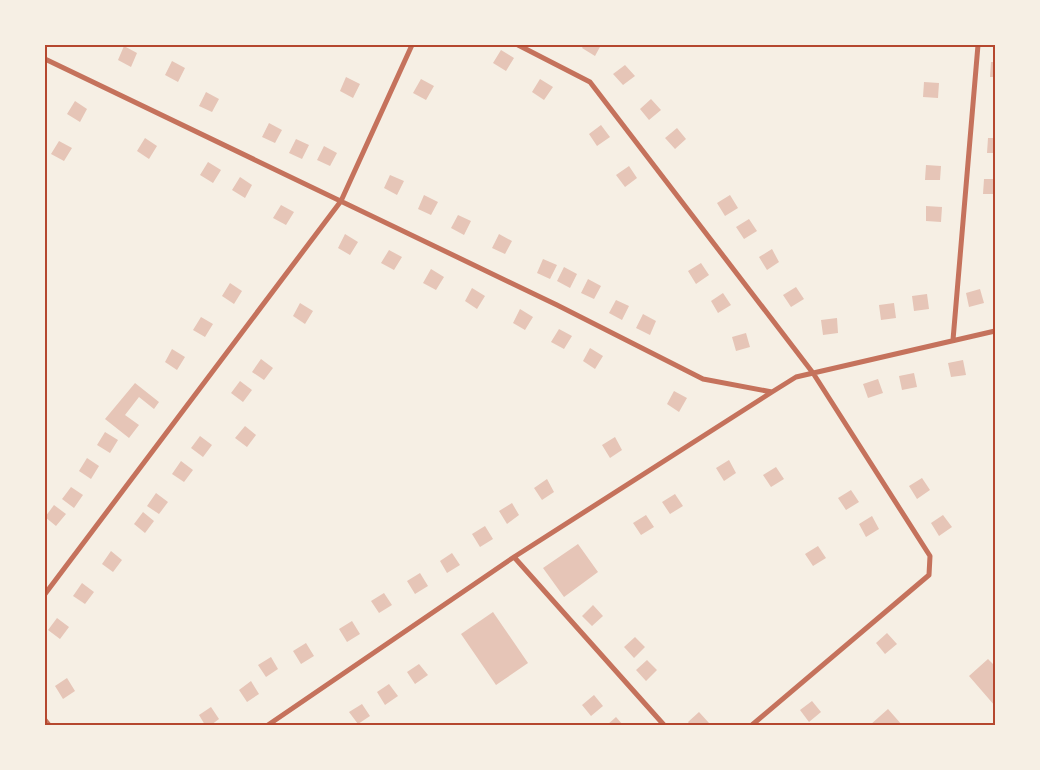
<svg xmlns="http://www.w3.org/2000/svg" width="1040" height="770" font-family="'PT Serif',serif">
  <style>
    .building { fill: #e6c5b7 }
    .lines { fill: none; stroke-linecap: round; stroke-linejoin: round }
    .minor { stroke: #c5725c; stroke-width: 5 }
    .neatline { fill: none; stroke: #b5482f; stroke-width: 2 }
  </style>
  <rect width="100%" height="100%" fill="#f6efe4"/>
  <path class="building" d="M584,45H601L595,56L582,48Z
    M124,46L137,53L131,67L118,60Z
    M501,50L514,58L506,71L493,63Z
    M172,61L185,68L178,82L165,75Z
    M991,62H995V77H990Z
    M625,65L635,76L623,85L613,74Z
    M346,77L360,84L353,98L340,91Z
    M421,79L434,86L426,100L413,93Z
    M540,79L553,87L544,100L532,92Z
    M924,82L939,83L938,98L923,97Z
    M206,92L219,99L212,112L199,106Z
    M651,99L661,110L649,120L640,109Z
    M75,101L87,109L80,122L67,114Z
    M269,123L282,130L275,143L262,137Z
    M601,125L610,137L597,146L589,134Z
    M677,128L686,139L675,149L665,138Z
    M145,138L157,146L149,159L137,151Z
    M988,138H995V153H987Z
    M296,139L309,145L302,159L289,153Z
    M59,141L72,148L64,161L51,154Z
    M324,146L337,153L330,166L317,160Z
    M208,162L221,170L213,183L200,175Z
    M926,165L941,166L940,180H925Z
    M629,166L637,178L625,187L616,175Z
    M390,175L404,181L397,195L384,188Z
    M240,177L252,185L245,198L232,190Z
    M984,179H995V194H983Z
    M424,195L438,202L431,215L418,209Z
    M730,195L738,208L725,216L717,203Z
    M281,205L294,212L286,225L273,218Z
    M926,206L942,207L941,222L926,221Z
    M458,215L471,221L464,235L451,228Z
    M749,219L757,231L744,239L736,227Z
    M345,234L358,242L350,255L338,248Z
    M499,234L512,241L505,254L492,248Z
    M772,249L779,262L767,270L759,257Z
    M389,250L402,257L394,270L381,263Z
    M543,259L557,265L550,279L537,273Z
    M701,263L709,275L696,284L688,271Z
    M564,267L577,274L570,288L557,281Z
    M431,269L444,277L436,290L423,283Z
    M588,279L601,286L594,299L581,293Z
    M230,283L242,291L234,304L222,296Z
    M796,287L804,299L791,307L783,295Z
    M472,288L485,296L477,309L465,301Z
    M980,289L984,303L969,307L966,293Z
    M723,293L731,305L718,313L711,301Z
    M927,294L929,309L914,311L912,296Z
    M616,300L629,306L622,320L609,313Z
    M300,303L313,311L305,324L293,316Z
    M894,303L896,318L881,320L879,305Z
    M520,309L533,317L525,330L513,323Z
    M643,314L656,321L650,335L636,328Z
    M201,317L213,324L205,337L193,330Z
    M837,318L838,333L823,335L821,320Z
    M559,329L572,336L564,349L551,342Z
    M746,333L750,347L736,351L732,337Z
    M590,348L603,356L595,369L583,361Z
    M172,349L185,357L177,370L165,362Z
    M261,359L273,368L264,380L252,372Z
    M963,360L966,375L951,377L948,363Z
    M914,373L917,387L902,390L899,376Z
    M878,379L883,393L868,398L863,384Z
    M240,381L252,390L243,402L231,393Z
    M135,383L159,402L154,409L139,397L125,415L139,425L129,438L105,419Z
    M674,391L687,398L679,412L667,404Z
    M245,426L256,435L247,447L235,438Z
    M105,432L118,440L110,453L97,445Z
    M200,436L212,445L203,457L191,448Z
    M615,437L622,450L610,458L602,445Z
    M87,458L99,466L91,479L79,471Z
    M729,460L736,473L724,481L716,468Z
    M181,461L193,470L184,482L172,474Z
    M776,467L784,479L771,487L763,475Z
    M922,478L930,490L917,499L909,486Z
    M547,479L554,492L542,500L534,488Z
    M71,487L83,495L74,508L62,499Z
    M851,490L859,502L846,510L838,498Z
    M156,493L168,502L159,514L147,506Z
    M675,494L683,506L670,514L662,502Z
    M512,503L519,515L507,524L499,511Z
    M54,505L66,514L56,526L45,517Z
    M143,512L154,521L145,533L134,524Z
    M646,515L654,527L641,535L633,523Z
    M943,515L952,527L939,536L931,523Z
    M872,516L879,529L866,537L859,524Z
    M485,526L493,539L480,547L472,534Z
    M578,544L598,572L564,597L543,568Z
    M818,546L826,558L813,566L805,554Z
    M111,551L122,560L113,572L102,564Z
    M452,553L460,565L447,573L440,561Z
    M420,573L428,586L415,594L407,581Z
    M82,583L94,592L85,604L73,596Z
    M384,593L392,605L379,613L371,601Z
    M593,605L603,616L592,626L582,616Z
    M493,612L528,663L496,685L461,634Z
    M57,618L69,627L60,639L48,630Z
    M352,621L360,634L347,642L339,629Z
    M887,633L897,644L885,654L876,643Z
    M635,637L645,647L634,658L624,647Z
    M306,643L314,656L301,664L293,651Z
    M271,657L278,669L266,677L258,665Z
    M988,659L995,666V706L969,676Z
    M647,660L657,670L646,681L636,670Z
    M419,664L428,675L415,684L407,672Z
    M67,678L75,691L63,699L55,686Z
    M251,681L259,694L247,702L239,690Z
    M389,684L398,696L385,705L377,692Z
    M594,695L603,706L591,716L582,705Z
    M812,701L821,712L809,722L800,710Z
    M362,704L370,716L358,724L349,712Z
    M211,707L219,719L211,725H205L199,715Z
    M888,709L902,725H870Z
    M699,712L709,723L706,725H690L688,722Z
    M616,717L623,725H607Z"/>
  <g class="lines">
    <path class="minor" d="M518,45L590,82L813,373L930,556L929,575L752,725
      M45,59L557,305L703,379L772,392L796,377L995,331
      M953,340L978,45
      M514,557L664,725
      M45,594L341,201L412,45
      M45,720L49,725
      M268,725L514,557L772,392"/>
  </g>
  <rect width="1040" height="770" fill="none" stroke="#f6efe4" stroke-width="92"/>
  <rect x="46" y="46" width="948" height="678" class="neatline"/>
</svg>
